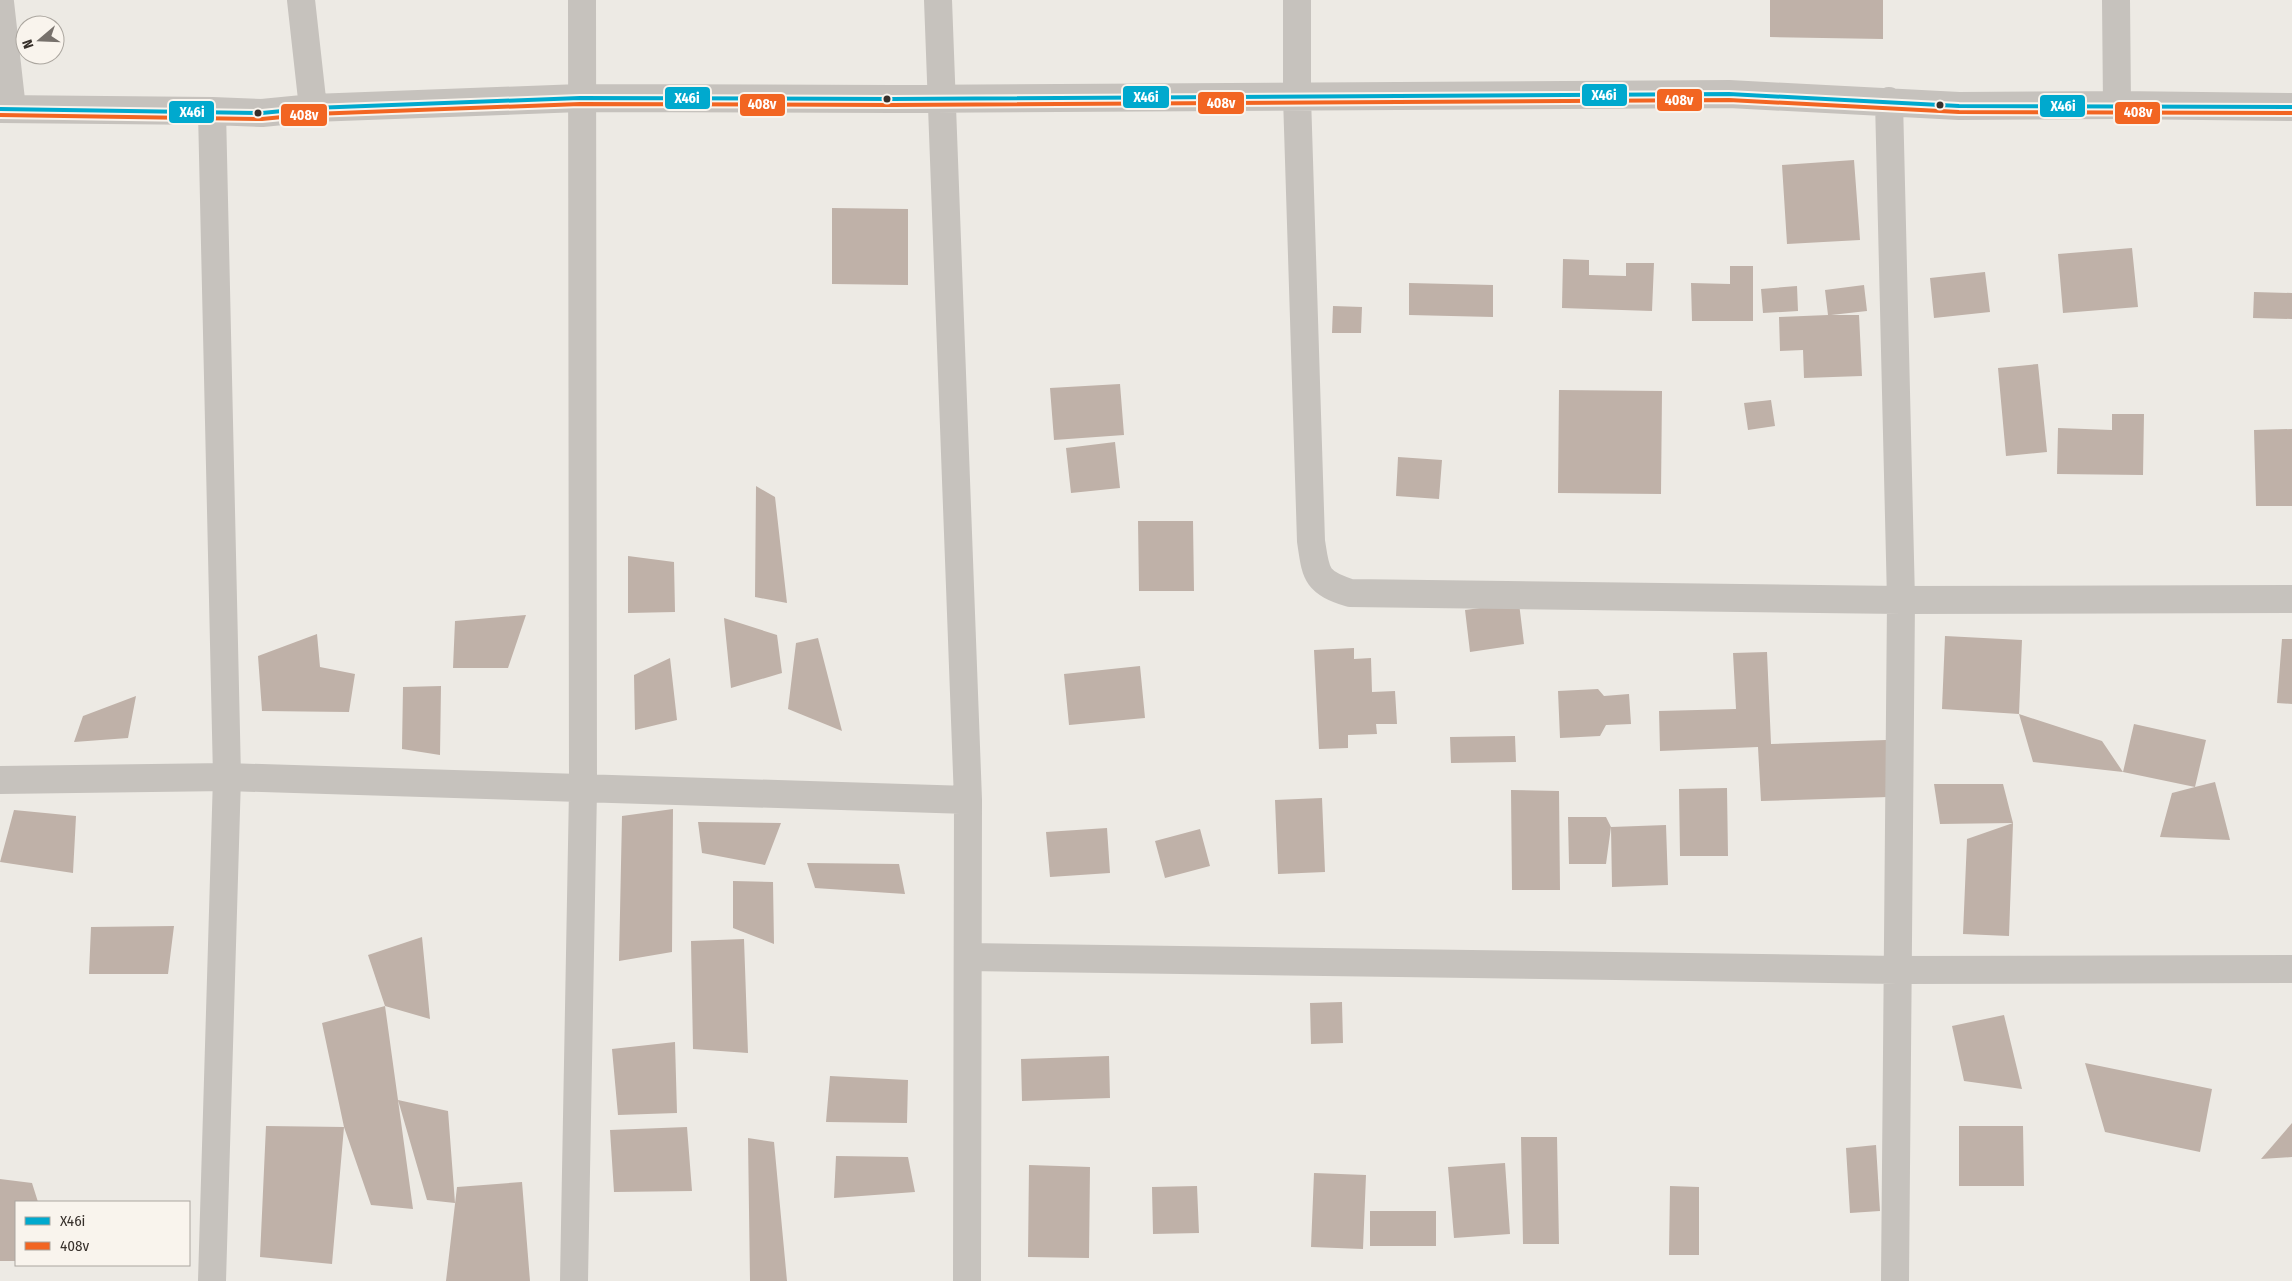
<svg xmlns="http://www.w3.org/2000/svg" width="2292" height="1281" font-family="'Fira Sans Condensed',sans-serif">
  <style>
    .building { fill: #bfb1a8 }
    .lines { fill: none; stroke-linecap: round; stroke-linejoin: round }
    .minor { stroke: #c6c2bd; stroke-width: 28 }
    .bus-1-casing { stroke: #f9f4ed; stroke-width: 8 }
    .bus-2-casing { stroke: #f9f4ed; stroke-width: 8 }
    .bus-1 { stroke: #00a9ce; stroke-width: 4 }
    .bus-2 { stroke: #f26522; stroke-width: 4 }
    .bus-dot { fill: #37302b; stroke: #f9f4ed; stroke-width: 2 }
    .line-badge { stroke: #f9f4ed; stroke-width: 2 }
    .badge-label { font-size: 14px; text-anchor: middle; font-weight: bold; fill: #fff }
  </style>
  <rect width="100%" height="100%" fill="#edeae4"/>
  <path class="building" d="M1770,0H1883V39L1770,37Z
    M1854,160L1860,240L1787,244L1782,165Z
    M832,208L908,209V285L832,284Z
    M2132,248L2138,307L2063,313L2058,254Z
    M1563,259L1589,260V275L1626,276V263H1654L1652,311L1562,308Z
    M1730,266H1753V321H1692L1691,283L1730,284Z
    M1985,272L1990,312L1934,318L1930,278Z
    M1409,283L1493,285V317L1409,315Z
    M1864,285L1867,311L1831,315H1859L1862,376L1804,378L1803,350L1780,351L1779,317L1828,315L1825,290Z
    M1797,286L1798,311L1763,313L1761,289Z
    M2254,292L2292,293V319L2253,318Z
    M1333,306L1362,307L1361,333H1332Z
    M2038,364L2047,452L2006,456L1998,368Z
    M1120,384L1124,435L1054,440L1050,388Z
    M1559,390L1662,391L1661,494L1558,493Z
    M1771,400L1775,426L1748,430L1744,403Z
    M2112,414H2144L2143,475L2057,474L2058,428L2112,430Z
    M2292,429V506H2256L2254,430Z
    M1115,442L1120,488L1071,493L1066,448Z
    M1398,457L1442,460L1439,499L1396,496Z
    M756,486L775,497L787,603L755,597Z
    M1138,521H1193L1194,591H1139Z
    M628,556L674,562L675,612L628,613Z
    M1519,603L1524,644L1470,652L1465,610Z
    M526,615L508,668H453L455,621Z
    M724,618L777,635L782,673L731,688Z
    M317,634L320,667L355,674L349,712L262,711L258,656Z
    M1945,636L2022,640L2019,714L1942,709Z
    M818,638L842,731L788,709L796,643Z
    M2282,639H2292V704L2277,703Z
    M1354,648V659L1371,658L1372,692L1395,691L1397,724H1376L1377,734L1348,735V748L1319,749L1314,650Z
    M1767,652L1771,744L1886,740L1888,797L1761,801L1758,747L1660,751L1659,711L1736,709L1733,653Z
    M670,658L677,720L635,730L634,675Z
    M1140,666L1145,718L1069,725L1064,674Z
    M441,686L440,755L402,749L403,687Z
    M1598,689L1604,696L1629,694L1631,724L1606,725L1600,736L1560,738L1558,691Z
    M136,696L128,738L74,742L83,716Z
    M2019,714L2102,741L2123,772L2033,762Z
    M2134,724L2206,740L2195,787L2215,782L2230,840L2160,837L2172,793L2195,787L2123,772Z
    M1515,736L1516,762L1451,763L1450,737Z
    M1934,784H2003L2013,823L1940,824Z
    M1727,788L1728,856H1680L1679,789Z
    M1511,790L1559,791L1560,890H1512Z
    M1322,798L1325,872L1278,874L1275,800Z
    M673,809L672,952L619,961L622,816Z
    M14,810L76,816L73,873L0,862Z
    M1568,817H1606L1611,827L1666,825L1668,885L1612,887L1611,827L1606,864H1569Z
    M698,822L781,823L765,865L702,853Z
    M2013,823L2009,936L1963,934L1967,839Z
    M1107,828L1110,873L1050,877L1046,832Z
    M1200,829L1210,866L1165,878L1155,841Z
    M807,863L899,864L905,894L815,888Z
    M733,881L773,882L774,944L733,928Z
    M174,926L168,974H89L91,927Z
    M422,937L430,1019L385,1006L368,955Z
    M744,939L748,1053L693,1049L691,941Z
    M1342,1002L1343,1043L1311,1044L1310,1003Z
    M385,1006L398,1100L448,1111L455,1203L427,1200L398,1100L413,1209L371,1205L344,1127L322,1023Z
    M2004,1015L2022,1089L1964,1081L1952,1026Z
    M675,1042L677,1113L618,1115L612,1049Z
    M1109,1056L1110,1098L1022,1101L1021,1059Z
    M2085,1063L2212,1089L2200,1152L2105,1132Z
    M830,1076L908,1080L907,1123L826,1122Z
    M2292,1123V1157L2261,1159Z
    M266,1126L344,1127L332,1264L260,1257Z
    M1959,1126H2023L2024,1186H1959Z
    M687,1127L692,1191L614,1192L610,1130Z
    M1521,1137H1557L1559,1244H1523Z
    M748,1138L774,1142L787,1281H750Z
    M1876,1145L1880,1211L1850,1213L1846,1148Z
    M836,1156L908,1157L915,1192L834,1198Z
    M1505,1163L1510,1234L1454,1238L1448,1167Z
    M1029,1165L1090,1167L1089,1258L1028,1257Z
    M1314,1173L1366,1175L1363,1249L1311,1247Z
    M0,1179L32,1183L38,1202H16V1261H0Z
    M522,1182L530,1281H446L457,1187Z
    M1197,1186L1199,1233L1153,1234L1152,1187Z
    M1670,1186L1699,1187V1255H1669Z
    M1370,1211H1436V1246H1370Z"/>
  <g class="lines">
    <path class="minor" d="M301,0L313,108
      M938,0L968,800L967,1281
      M1297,0V97L1311,541C1316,574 1315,582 1350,593L1901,600L2292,599
      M2116,0L2117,105
      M0,2L12,109
      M1889,101L1901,600L1895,1281
      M0,109L212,111L262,113L313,108L580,98L892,99L1729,94L1959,106L2117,105L2292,107
      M0,780L227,777L968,800
      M968,957L1898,970L2292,969
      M212,1281L227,777L212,111
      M574,1281L583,790L582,0"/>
    <defs>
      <path id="bus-1" d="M0,109L262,113L313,108L580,98L892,99L1729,94L1959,106L2292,107"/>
      <path id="bus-2" d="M0,115L262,119L313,114L580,104L892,105L1729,100L1959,112L2292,113"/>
    </defs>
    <use href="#bus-1" class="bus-1-casing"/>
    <use href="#bus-2" class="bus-2-casing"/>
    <use href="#bus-1" class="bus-1"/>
    <use href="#bus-2" class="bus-2"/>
  </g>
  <g class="bus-dot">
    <circle cx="887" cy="99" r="4.5"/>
    <circle cx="1940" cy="105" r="4.5"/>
    <circle cx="258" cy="113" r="4.5"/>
  </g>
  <g class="line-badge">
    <rect x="1581" y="83" width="47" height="24" rx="5" fill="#00a9ce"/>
    <rect x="1122" y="85" width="48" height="24" rx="5" fill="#00a9ce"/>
    <rect x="664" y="86" width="47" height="24" rx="5" fill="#00a9ce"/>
    <rect x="1656" y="88" width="47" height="24" rx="5" fill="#f26522"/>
    <rect x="1197" y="91" width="48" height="24" rx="5" fill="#f26522"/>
    <rect x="739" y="93" width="47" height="24" rx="5" fill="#f26522"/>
    <rect x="2039" y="94" width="47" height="24" rx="5" fill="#00a9ce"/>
    <rect x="168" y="100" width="47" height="24" rx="5" fill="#00a9ce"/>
    <rect x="2114" y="101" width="47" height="24" rx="5" fill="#f26522"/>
    <rect x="280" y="103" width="48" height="24" rx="5" fill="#f26522"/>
  </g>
  <g class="badge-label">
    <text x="1604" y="100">X46i</text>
    <text x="1146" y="102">X46i</text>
    <text x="687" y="103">X46i</text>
    <text x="1679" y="105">408v</text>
    <text x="1221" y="108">408v</text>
    <text x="762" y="109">408v</text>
    <text x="2063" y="111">X46i</text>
    <text x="192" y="117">X46i</text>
    <text x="2138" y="117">408v</text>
    <text x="304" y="120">408v</text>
  </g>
  <rect x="15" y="1201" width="175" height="65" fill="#f9f4ed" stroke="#aba69f"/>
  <rect x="25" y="1217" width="25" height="8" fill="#00a9ce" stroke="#aba69f"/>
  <text x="60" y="1226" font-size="15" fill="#37302b">X46i</text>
  <rect x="25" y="1242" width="25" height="8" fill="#f26522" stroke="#aba69f"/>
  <text x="60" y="1251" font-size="15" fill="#37302b">408v</text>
  <g transform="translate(40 40) rotate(251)"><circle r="24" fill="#f9f4ed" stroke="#aba69f"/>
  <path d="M0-4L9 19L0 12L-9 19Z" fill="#77716c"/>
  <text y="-8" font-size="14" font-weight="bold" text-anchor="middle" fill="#37302b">N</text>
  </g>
</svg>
